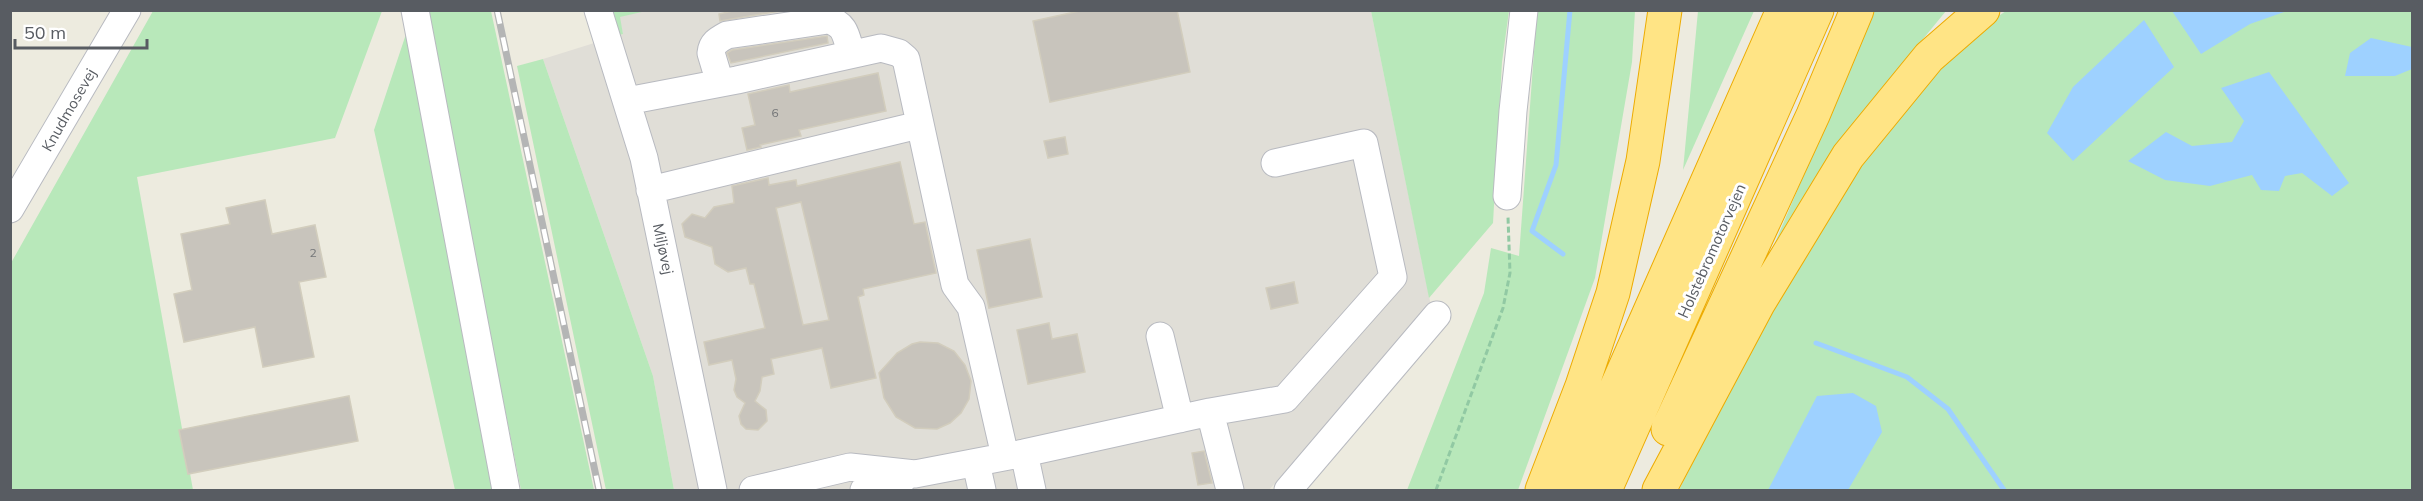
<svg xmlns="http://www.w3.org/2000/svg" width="2423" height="501" font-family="Mulish,sans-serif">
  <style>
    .industrial { fill: #e0ded7 }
    .green { fill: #b8e8ba }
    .water { fill: #9ed1ff }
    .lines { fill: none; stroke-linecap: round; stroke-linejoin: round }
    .stream { stroke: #9ed1ff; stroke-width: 5 }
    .building { fill: #c8c4bc; stroke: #d2cdbd; stroke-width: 1.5; fill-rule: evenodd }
    .minor-casing { stroke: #b8bac0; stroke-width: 29 }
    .highway-casing { stroke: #edab00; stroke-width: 35 }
    .path { stroke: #91c9a3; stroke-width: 3; stroke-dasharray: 6 3; stroke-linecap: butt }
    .minor { stroke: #fff; stroke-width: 27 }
    .highway { stroke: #ffe485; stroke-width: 33 }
    .rail-casing { stroke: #b4b5b5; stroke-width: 7 }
    .rail { stroke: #fff; stroke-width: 4.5; stroke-dasharray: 14; stroke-linecap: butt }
    .labels { text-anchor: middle; stroke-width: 6; stroke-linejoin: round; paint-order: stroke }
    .number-label { font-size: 12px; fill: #747678 }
    .street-label { font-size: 15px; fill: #585c62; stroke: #fff }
  </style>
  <rect width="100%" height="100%" fill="#edebdf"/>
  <path class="industrial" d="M646,10L1371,11L1431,306L1269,490H674L653,376L543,59L623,34L619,17Z"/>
  <path class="green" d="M153,11H382L335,138L137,177L193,490H11V263Z
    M426,11H491L594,490H521Z
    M607,11H646L620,17L623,34L616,36Z
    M1371,11H1509L1502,62L1493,223L1429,298Z
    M1537,11H1635L1632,62L1595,278L1518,490H1407L1484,293L1491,248L1519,256Z
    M1698,11H1754L1683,170Z
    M1874,11H1946L1850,128L1768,259Z
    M2006,11H2412V490H1679L1757,334L1862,157L1970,35Z
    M409,25L496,490H455L374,130Z
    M543,59L653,376L674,490H606L517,66Z"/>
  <path class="water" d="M2172,11H2287L2250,24L2201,54Z
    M2144,20L2174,67L2073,161L2047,133L2073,87Z
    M2371,38L2412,47V69L2395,76H2345L2350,53Z
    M2269,72L2349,183L2332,196L2302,173L2285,176L2279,191L2261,190L2252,175L2210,186L2165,180L2128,161L2166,132L2192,146L2232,142L2244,121L2221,88Z
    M1853,393L1876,406L1882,432L1848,490H1768L1817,396Z"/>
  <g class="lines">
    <path class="stream" d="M1563,254L1532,231L1556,165L1570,10
      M1816,343L1907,377L1948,409L2004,490"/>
  </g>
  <path class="building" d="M737,10H785L720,21L719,14Z
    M1084,10H1177L1190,72L1050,102L1033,21Z
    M827,36L828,43L731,63L727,53L732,50Z
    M878,73L886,111L799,130L801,136L760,145L761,147L747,150L742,128L755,125L748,94L789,85L790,92Z
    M1065,137L1068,154L1048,158L1044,141Z
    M900,162L914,224L925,222L936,273L863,289L864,295L858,297L876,378L831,388L822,348L771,359L774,374L762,377L760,391L755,401L766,410L767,421L758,430L746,429L741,424L739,416L745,403L737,397L734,390L736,379L732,360L709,365L704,342L765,328L754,284H750L746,268L728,272L715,264L712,247L685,237L682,224L692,214L705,218L714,207L734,203L732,186L768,178L769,185L796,180L797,186ZM801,202L829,320L803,325L776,208Z
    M265,200L272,234L315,225L326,277L299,282L314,357L263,367L255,327L184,342L174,294L192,290L181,234L230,224L226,208Z
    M1030,239L1042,297L989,308L977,250Z
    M1294,282L1298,303L1271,309L1266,288Z
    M1049,323L1052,339L1077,334L1085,372L1028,384L1017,330Z
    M920,342L938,343L954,351L965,365L971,381L969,399L961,413L950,423L937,429L915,428L896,417L884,398L879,373L897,353L912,344Z
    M349,396L358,441L188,474L179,430Z
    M1204,451L1212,483L1198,485L1192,453Z"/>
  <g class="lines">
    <defs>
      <path id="minor" d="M415,10L506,490
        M598,10L644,158L713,490
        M720,83L711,53C712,43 718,40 727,35L828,20C846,24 846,37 851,53
        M627,101L737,80L881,48L899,53L906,59L955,285L971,307L1005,456
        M650,190L919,125
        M1507,196L1513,111L1524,10
        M10,209L127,10
        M1160,336L1180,419
        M1210,412L1230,490
        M1024,453L1032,490
        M976,463L982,490
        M753,490L850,467L915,474L1024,453L1210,412L1285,399L1393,277L1364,143L1275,163
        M864,490L904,478
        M1288,490L1437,315"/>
      <path id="highway" d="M1668,429L1813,115L1857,10
        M1542,490L1582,386L1613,293L1643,161L1665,10
        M1571,490L1783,10
        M1605,490L1817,10
        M1659,490L1758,304L1848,156L1929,57L1983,10"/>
    </defs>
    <use href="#minor" class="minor-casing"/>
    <use href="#highway" class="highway-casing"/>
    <path class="path" d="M1436,490L1503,308L1510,273L1508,217"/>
    <use href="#minor" class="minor"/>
    <use href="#highway" class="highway"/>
    <defs>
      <path id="rail" d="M497,10L599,490"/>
    </defs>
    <use href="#rail" class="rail-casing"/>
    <use href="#rail" class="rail"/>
  </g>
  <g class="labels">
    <g class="number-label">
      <text x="775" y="117">6</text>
      <text x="313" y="257">2</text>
    </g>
    <g class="street-label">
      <text transform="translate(69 110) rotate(-60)" y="5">Knudmosevej</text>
      <text transform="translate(663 249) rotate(78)" y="5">Miljøvej</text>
      <text transform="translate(1712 251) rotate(-66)" y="5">Holstebromotorvejen</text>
    </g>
  </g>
  <rect width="2423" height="501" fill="none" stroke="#585c62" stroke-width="24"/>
  <path d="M15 39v9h132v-9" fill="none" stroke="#585c62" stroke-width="3"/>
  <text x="24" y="39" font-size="18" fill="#585c62" stroke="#ffffff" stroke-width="4.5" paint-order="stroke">50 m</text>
</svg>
